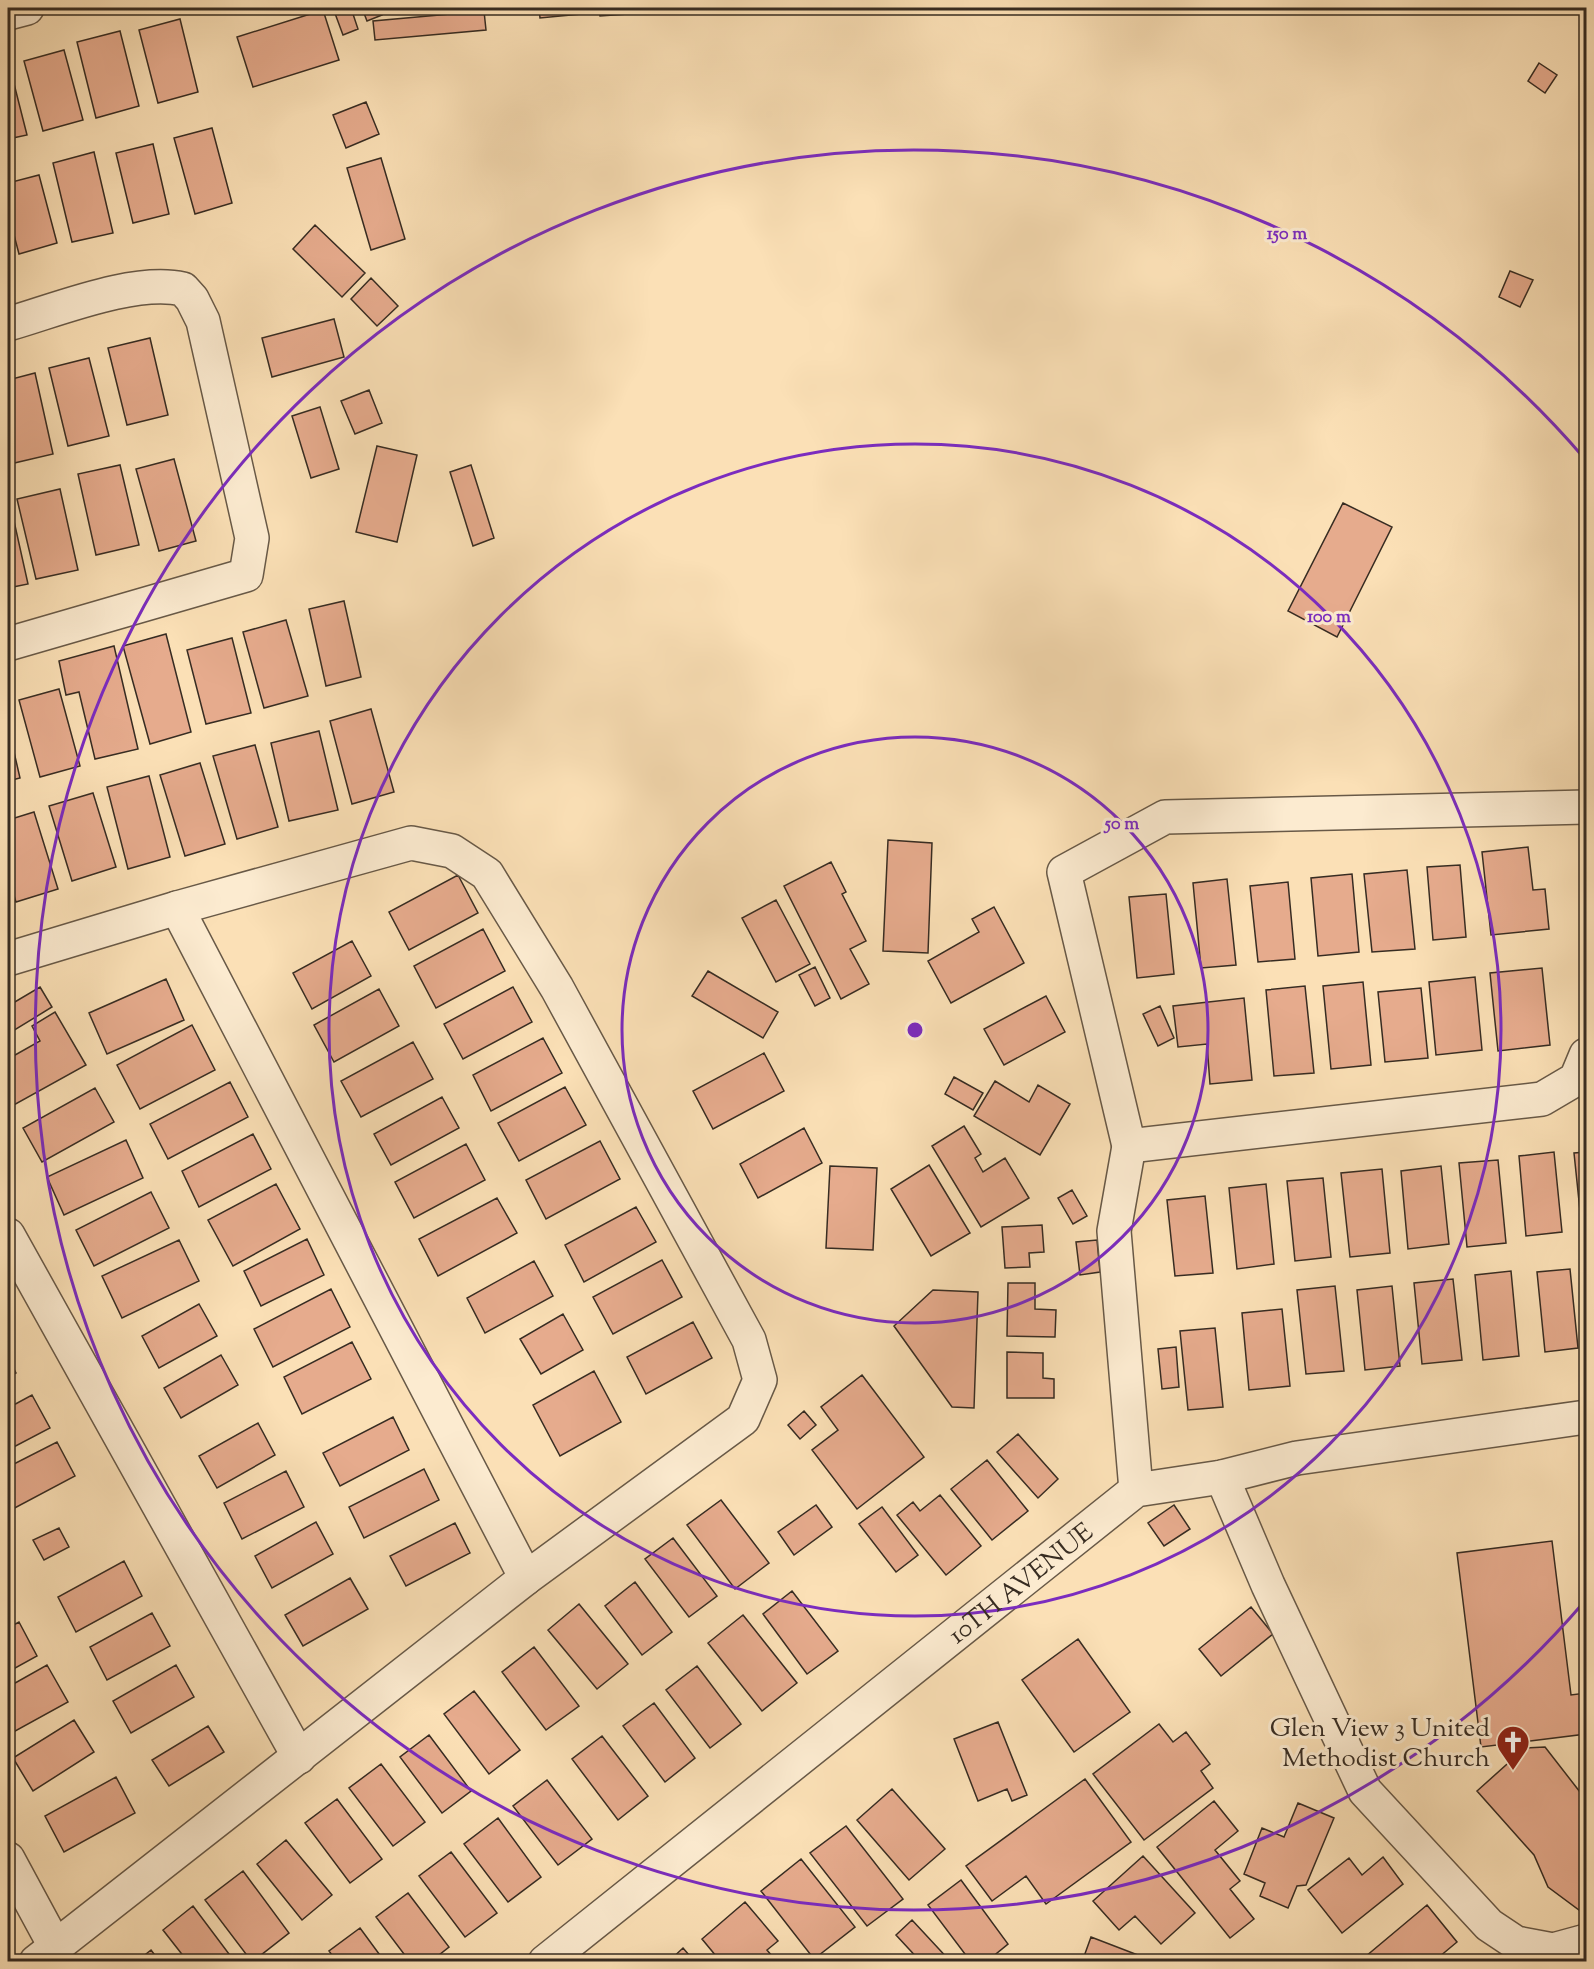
<svg xmlns="http://www.w3.org/2000/svg" width="1594" height="1969" font-family="'Sorts Mill Goudy',serif">
  <style>
    .building { fill: #e6ab8d; stroke: #372c22; stroke-width: 1.5 }
    .lines { fill: none; stroke-linecap: round; stroke-linejoin: round }
    .minor-casing { stroke: #685947; stroke-width: 36 }
    .minor { stroke: #fcebd0; stroke-width: 33 }
    .ring { fill: none; stroke: #7b2cbf; stroke-width: 3 }
    .labels { text-anchor: middle; stroke-width: 6; stroke-linejoin: round; paint-order: stroke }
    .street-label { font-size: 26px; fill: #372c22; stroke: #fcebd0 }
    .poi-label { font-size: 26px; fill: #372c22; stroke: #fcebd0; text-anchor: end }
    .centre { fill: #7b2cbf; stroke: #fcebd0; stroke-width: 3 }
    .ring-label { font-size: 18px; text-anchor: middle; font-weight: bold; fill: #7b2cbf; stroke: #fcebd0; stroke-width: 6; stroke-linejoin: round; paint-order: stroke }
  </style>
  <rect width="100%" height="100%" fill="#fbe0b6"/>
  <filter id="stains"><feTurbulence type="fractalNoise" baseFrequency=".00333" numOctaves="4"/><feColorMatrix values="0 0 0 0 .2 0 0 0 0 .09 0 0 0 0 .02 0 0 0 .5 -.17"/></filter>
  <radialGradient id="worn" r=".72"><stop offset=".6" stop-color="#630" stop-opacity="0"/><stop offset="1" stop-color="#630" stop-opacity=".3"/></radialGradient>
  <path class="building" d="M333,8H351L358,29L343,35Z
    M362,8H380L382,15L367,21Z
    M388,8H446L388,13Z
    M539,8H581V14L540,18Z
    M599,8H641L642,13L600,16Z
    M323,10L339,60L253,87L237,37Z
    M484,11L486,30L375,40L373,21Z
    M180,19L198,92L158,103L139,30Z
    M120,31L139,106L96,118L77,42Z
    M64,50L83,120L43,131L24,61Z
    M8,60L27,135L8,139Z
    M1539,63L1557,75L1545,93L1528,81Z
    M366,102L379,134L346,148L333,115Z
    M212,128L232,203L195,214L174,138Z
    M153,144L169,214L133,223L116,153Z
    M94,152L113,233L72,242L53,163Z
    M381,158L405,239L371,250L347,168Z
    M39,175L57,243L19,254L8,212V183Z
    M315,225L365,273L342,297L293,249Z
    M1510,271L1533,280L1520,307L1499,297Z
    M371,278L398,306L377,326L351,299Z
    M334,319L344,357L272,377L262,338Z
    M150,338L168,415L127,425L108,348Z
    M89,358L109,436L68,446L49,368Z
    M35,373L53,454L10,464L8,450V380Z
    M369,390L382,423L355,434L341,401Z
    M320,407L339,469L311,478L292,416Z
    M377,446L417,455L397,542L356,532Z
    M174,459L196,541L159,551L136,469Z
    M120,465L139,545L96,555L78,474Z
    M471,465L494,538L473,546L450,472Z
    M60,489L78,570L36,579L17,499Z
    M8,503H10L28,584L8,588Z
    M1343,503L1392,527L1337,637L1288,611Z
    M344,601L361,677L326,686L309,609Z
    M286,620L308,696L264,708L243,632Z
    M166,634L191,732L150,744L123,646Z
    M232,638L251,713L206,724L187,650Z
    M114,646L138,749L95,759L79,692L66,695L59,661Z
    M59,689L80,766L40,777L19,700Z
    M371,709L394,792L352,804L330,721Z
    M8,726L20,778L8,781Z
    M319,731L338,810L289,821L271,743Z
    M255,745L278,827L237,839L213,756Z
    M200,763L225,844L185,856L160,775Z
    M149,776L170,857L128,869L107,787Z
    M93,793L116,867L72,881L49,806Z
    M34,812L58,889L16,902L8,876V820Z
    M888,840L932,843L928,953L883,951Z
    M1528,847L1533,890L1545,889L1549,929L1491,935L1482,852Z
    M831,862L846,892L842,894L866,941L850,949L869,984L841,999L784,886Z
    M1460,865L1466,937L1433,940L1427,867Z
    M1407,870L1415,949L1372,952L1364,874Z
    M1352,874L1359,952L1318,956L1311,878Z
    M458,875L478,913L409,950L389,912Z
    M1227,879L1236,965L1201,968L1193,883Z
    M1288,882L1295,959L1258,962L1250,886Z
    M1166,894L1174,974L1137,978L1129,897Z
    M776,900L810,964L776,982L742,918Z
    M994,907L1024,963L951,1003L928,961L979,932L972,919Z
    M483,929L505,971L436,1008L414,966Z
    M352,941L371,976L312,1009L293,973Z
    M815,967L830,998L815,1006L799,975Z
    M1542,968L1550,1045L1498,1051L1490,973Z
    M708,971L778,1012L763,1038L692,996Z
    M1475,977L1482,1050L1436,1055L1429,982Z
    M166,979L184,1020L107,1054L89,1013Z
    M1363,982L1371,1065L1331,1069L1323,986Z
    M1305,986L1314,1073L1274,1076L1266,990Z
    M40,987L52,1007L8,1034V1006Z
    M513,987L532,1022L463,1059L444,1024Z
    M1421,988L1428,1058L1385,1062L1378,992Z
    M379,989L399,1026L334,1062L314,1025Z
    M1046,996L1065,1032L1004,1065L984,1029Z
    M1244,998L1252,1080L1210,1084L1207,1044L1178,1047L1173,1006Z
    M1160,1006L1174,1038L1158,1046L1143,1014Z
    M55,1012L86,1065L12,1106L8,1098V1059L40,1041L32,1026Z
    M192,1025L215,1070L140,1109L117,1065Z
    M543,1038L562,1073L491,1111L473,1075Z
    M413,1042L433,1079L361,1117L341,1081Z
    M764,1053L784,1091L713,1129L693,1091Z
    M954,1077L983,1093L973,1110L945,1094Z
    M995,1081L1029,1102L1038,1085L1070,1104L1040,1155L974,1116Z
    M230,1082L248,1117L168,1159L150,1124Z
    M565,1087L586,1125L519,1161L498,1123Z
    M95,1088L114,1122L42,1162L23,1128Z
    M442,1097L459,1128L391,1165L374,1134Z
    M964,1126L981,1154L975,1158L983,1172L1005,1158L1029,1198L981,1227L932,1146Z
    M804,1128L822,1163L758,1198L740,1164Z
    M253,1134L271,1169L199,1207L182,1171Z
    M126,1140L143,1178L64,1215L47,1177Z
    M600,1141L620,1179L546,1219L526,1180Z
    M466,1144L485,1180L414,1218L395,1182Z
    M1554,1152L1562,1232L1526,1236L1519,1156Z
    M1586,1152V1229L1582,1230L1574,1153Z
    M1498,1160L1506,1243L1467,1247L1459,1163Z
    M929,1165L970,1233L931,1256L891,1189Z
    M830,1166L877,1168L873,1250L826,1248Z
    M1441,1166L1449,1244L1408,1249L1401,1171Z
    M1382,1169L1390,1253L1350,1257L1341,1173Z
    M1323,1178L1331,1257L1295,1261L1287,1181Z
    M276,1184L300,1229L233,1266L208,1220Z
    M1266,1184L1274,1264L1237,1269L1229,1188Z
    M1072,1190L1087,1216L1073,1224L1058,1198Z
    M151,1192L169,1228L94,1266L76,1230Z
    M1205,1196L1213,1273L1175,1276L1167,1200Z
    M497,1198L517,1233L438,1276L419,1239Z
    M636,1207L656,1242L584,1282L565,1245Z
    M1042,1225L1044,1252L1029,1253L1030,1267L1005,1268L1002,1227Z
    M307,1239L324,1275L261,1306L244,1271Z
    M179,1240L199,1281L122,1318L102,1276Z
    M1097,1240L1100,1272L1080,1275L1076,1242Z
    M662,1260L682,1297L613,1334L593,1297Z
    M534,1261L553,1296L485,1333L467,1298Z
    M1570,1269L1578,1348L1545,1352L1537,1272Z
    M1511,1271L1519,1356L1483,1360L1475,1275Z
    M1453,1279L1462,1360L1422,1364L1414,1283Z
    M1008,1283H1035V1309L1056,1310L1055,1337L1007,1336Z
    M1335,1286L1344,1371L1306,1374L1297,1290Z
    M1392,1286L1400,1366L1365,1370L1357,1290Z
    M331,1289L350,1327L273,1367L254,1329Z
    M933,1290L978,1292L974,1408L952,1407L894,1326Z
    M199,1304L217,1336L159,1368L142,1336Z
    M1282,1309L1290,1386L1249,1390L1242,1313Z
    M563,1314L583,1350L541,1374L520,1339Z
    M693,1322L712,1358L646,1394L627,1357Z
    M1215,1328L1223,1407L1188,1410L1180,1331Z
    M352,1342L371,1379L302,1414L284,1377Z
    M1176,1347L1179,1387L1162,1389L1158,1349Z
    M1007,1352L1043,1353V1378L1054,1379V1398H1007Z
    M221,1355L238,1385L181,1418L164,1388Z
    M8,1357L16,1373L8,1378Z
    M594,1371L621,1422L560,1456L533,1405Z
    M862,1375L924,1457L857,1509L812,1450L838,1430L821,1407Z
    M32,1395L50,1428L8,1450V1408Z
    M804,1411L816,1425L800,1439L788,1425Z
    M393,1417L409,1450L340,1486L323,1453Z
    M258,1423L275,1455L217,1488L199,1456Z
    M1018,1434L1058,1479L1038,1498L997,1452Z
    M57,1442L75,1476L9,1511L8,1467Z
    M987,1460L1028,1511L992,1540L951,1489Z
    M424,1469L439,1500L364,1538L349,1507Z
    M286,1471L304,1507L242,1539L224,1503Z
    M940,1495L981,1546L946,1575L897,1515L913,1502L920,1511Z
    M721,1500L769,1563L735,1589L687,1525Z
    M816,1505L832,1527L794,1555L778,1532Z
    M1174,1505L1190,1529L1164,1546L1148,1523Z
    M882,1507L918,1555L896,1572L859,1524Z
    M316,1522L333,1554L272,1588L255,1556Z
    M455,1523L470,1553L406,1586L390,1556Z
    M59,1528L69,1547L44,1560L33,1540Z
    M673,1538L717,1596L689,1617L645,1559Z
    M1552,1541L1571,1695L1586,1693V1734L1481,1747L1457,1553Z
    M124,1561L142,1596L76,1632L58,1597Z
    M350,1578L368,1609L303,1646L285,1615Z
    M635,1582L672,1632L642,1655L605,1606Z
    M792,1591L838,1651L807,1674L763,1614Z
    M579,1604L628,1664L597,1689L548,1630Z
    M1251,1607L1273,1634L1221,1676L1199,1649Z
    M152,1613L170,1646L107,1680L90,1647Z
    M743,1615L797,1683L762,1711L708,1643Z
    M19,1622L37,1656L8,1672V1628Z
    M1078,1639L1130,1712L1074,1752L1022,1680Z
    M534,1647L579,1706L546,1730L502,1672Z
    M47,1665L68,1702L8,1735V1687Z
    M176,1665L194,1697L131,1733L113,1701Z
    M697,1666L741,1724L710,1748L666,1690Z
    M474,1691L520,1750L489,1774L444,1714Z
    M654,1703L695,1758L665,1782L623,1726Z
    M74,1720L94,1752L33,1791L13,1758Z
    M998,1722L1027,1795L1012,1801L1007,1789L978,1801L954,1739Z
    M1159,1724L1173,1742L1186,1732L1210,1764L1201,1771L1213,1788L1144,1840L1093,1774Z
    M208,1726L224,1752L169,1786L152,1760Z
    M429,1735L471,1791L442,1813L400,1757Z
    M602,1736L648,1796L618,1820L572,1759Z
    M1545,1747L1580,1792L1586,1786V1904L1579,1910L1548,1887L1534,1855L1477,1791L1525,1748Z
    M381,1764L425,1822L393,1846L349,1788Z
    M116,1777L135,1813L64,1852L45,1816Z
    M1085,1779L1131,1842L1046,1904L1026,1876L992,1901L966,1866Z
    M547,1780L592,1839L558,1865L513,1806Z
    M892,1789L945,1849L909,1880L857,1820Z
    M337,1799L382,1859L350,1883L305,1823Z
    M1214,1801L1238,1831L1215,1850L1240,1881L1230,1889L1254,1919L1230,1938L1157,1847Z
    M1298,1803L1334,1818L1306,1885L1297,1886L1288,1908L1260,1896L1265,1883L1244,1874L1262,1828L1284,1837Z
    M498,1818L541,1877L508,1902L464,1844Z
    M846,1826L903,1899L867,1926L810,1853Z
    M286,1840L332,1895L302,1920L257,1864Z
    M451,1852L497,1913L465,1937L419,1876Z
    M1143,1856L1195,1913L1161,1944L1135,1916L1119,1930L1093,1901Z
    M1383,1857L1403,1884L1342,1933L1308,1890L1349,1858L1362,1875Z
    M801,1859L855,1927L814,1959L761,1891Z
    M243,1871L289,1933L252,1962L205,1900Z
    M961,1880L1008,1944L986,1962H971L928,1905Z
    M408,1893L449,1947L430,1962H410L376,1917Z
    M745,1902L778,1941L767,1950L777,1962H721L702,1939Z
    M1427,1905L1457,1942L1433,1962H1359Z
    M193,1906L235,1962H188L163,1930Z
    M912,1920L951,1962H921L896,1935Z
    M360,1928L385,1962H337L329,1951Z
    M1091,1937L1156,1962H1082Z
    M683,1948L695,1962H668Z
    M151,1950L160,1962H136Z"/>
  <g class="lines">
    <defs>
      <g id="minor">
        <path d="M8,13L27,8"/>
        <path d="M8,324C57,310 134,278 183,289L192,299L203,321L252,538L246,575L8,644"/>
        <path d="M1586,807L1165,817L1064,872L1129,1146L1542,1099L1576,1079L1586,1055"/>
        <path d="M177,908L526,1578"/>
        <path d="M8,959L177,908L411,843L452,851L487,874L557,988L749,1340L760,1380L743,1419L526,1578L36,1962"/>
        <path d="M1129,1146L1114,1231L1136,1490"/>
        <path d="M8,1235L299,1757"/>
        <path d="M1222,1477L1268,1585L1365,1791L1489,1925L1516,1943L1553,1950L1586,1941"/>
        <path d="M8,1859L55,1946"/>
        <path id="s1" d="M545,1962L1136,1490L1222,1477L1297,1458L1586,1417"/>
      </g>
    </defs>
    <use href="#minor" class="minor-casing"/>
    <use href="#minor" class="minor"/>
  </g>
  <g class="ring">
    <circle cx="915" cy="1030" r="293"/>
    <circle cx="915" cy="1030" r="586"/>
    <path d="M1584 1602A880 880 0 1 1 1584 458"/>
  </g>
  <defs>
    <symbol id="church-pin" viewBox="-11 -11 22 30"><path d="M0 17L-7.5 6A9.5 9.5 0 1 1 7.5 6Z" fill="#8f2418" stroke="#fcebd0"/><path d="M-1.2-6h2.4v3.5h3.3v2.4h-3.3V6h-2.4V-.1h-3.3v-2.4h3.3Z" fill="#fff"/></symbol>
  </defs>
  <g fill-rule="evenodd">
    <use href="#church-pin" x="1494" y="1723" width="38" height="52"/>
  </g>
  <g class="labels">
    <g class="street-label">
      <text dy="9" stroke="none"><textPath href="#s1" startOffset="608">10TH AVENUE</textPath></text>
    </g>
    <g class="poi-label">
      <text x="1490" y="1736">Glen View 3 United<tspan x="1490" dy="30">Methodist Church</tspan></text>
    </g>
  </g>
  <circle cx="915" cy="1030" r="9" class="centre"/>
  <g class="ring-label">
    <text x="1287" y="239">150 m</text>
    <text x="1329" y="622">100 m</text>
    <text x="1122" y="829">50 m</text>
  </g>
  <rect width="1594" height="1969" fill="none" stroke="#fbe0b6" stroke-width="30"/>
  <rect x="9" y="9" width="1576" height="1951" fill="none" stroke="#372c22" stroke-width="3"/>
  <rect x="15" y="15" width="1564" height="1939" fill="none" stroke="#372c22" stroke-width="1.5"/>
  <rect width="100%" height="100%" filter="url(#stains)"/>
  <rect width="100%" height="100%" fill="url(#worn)"/>
</svg>
